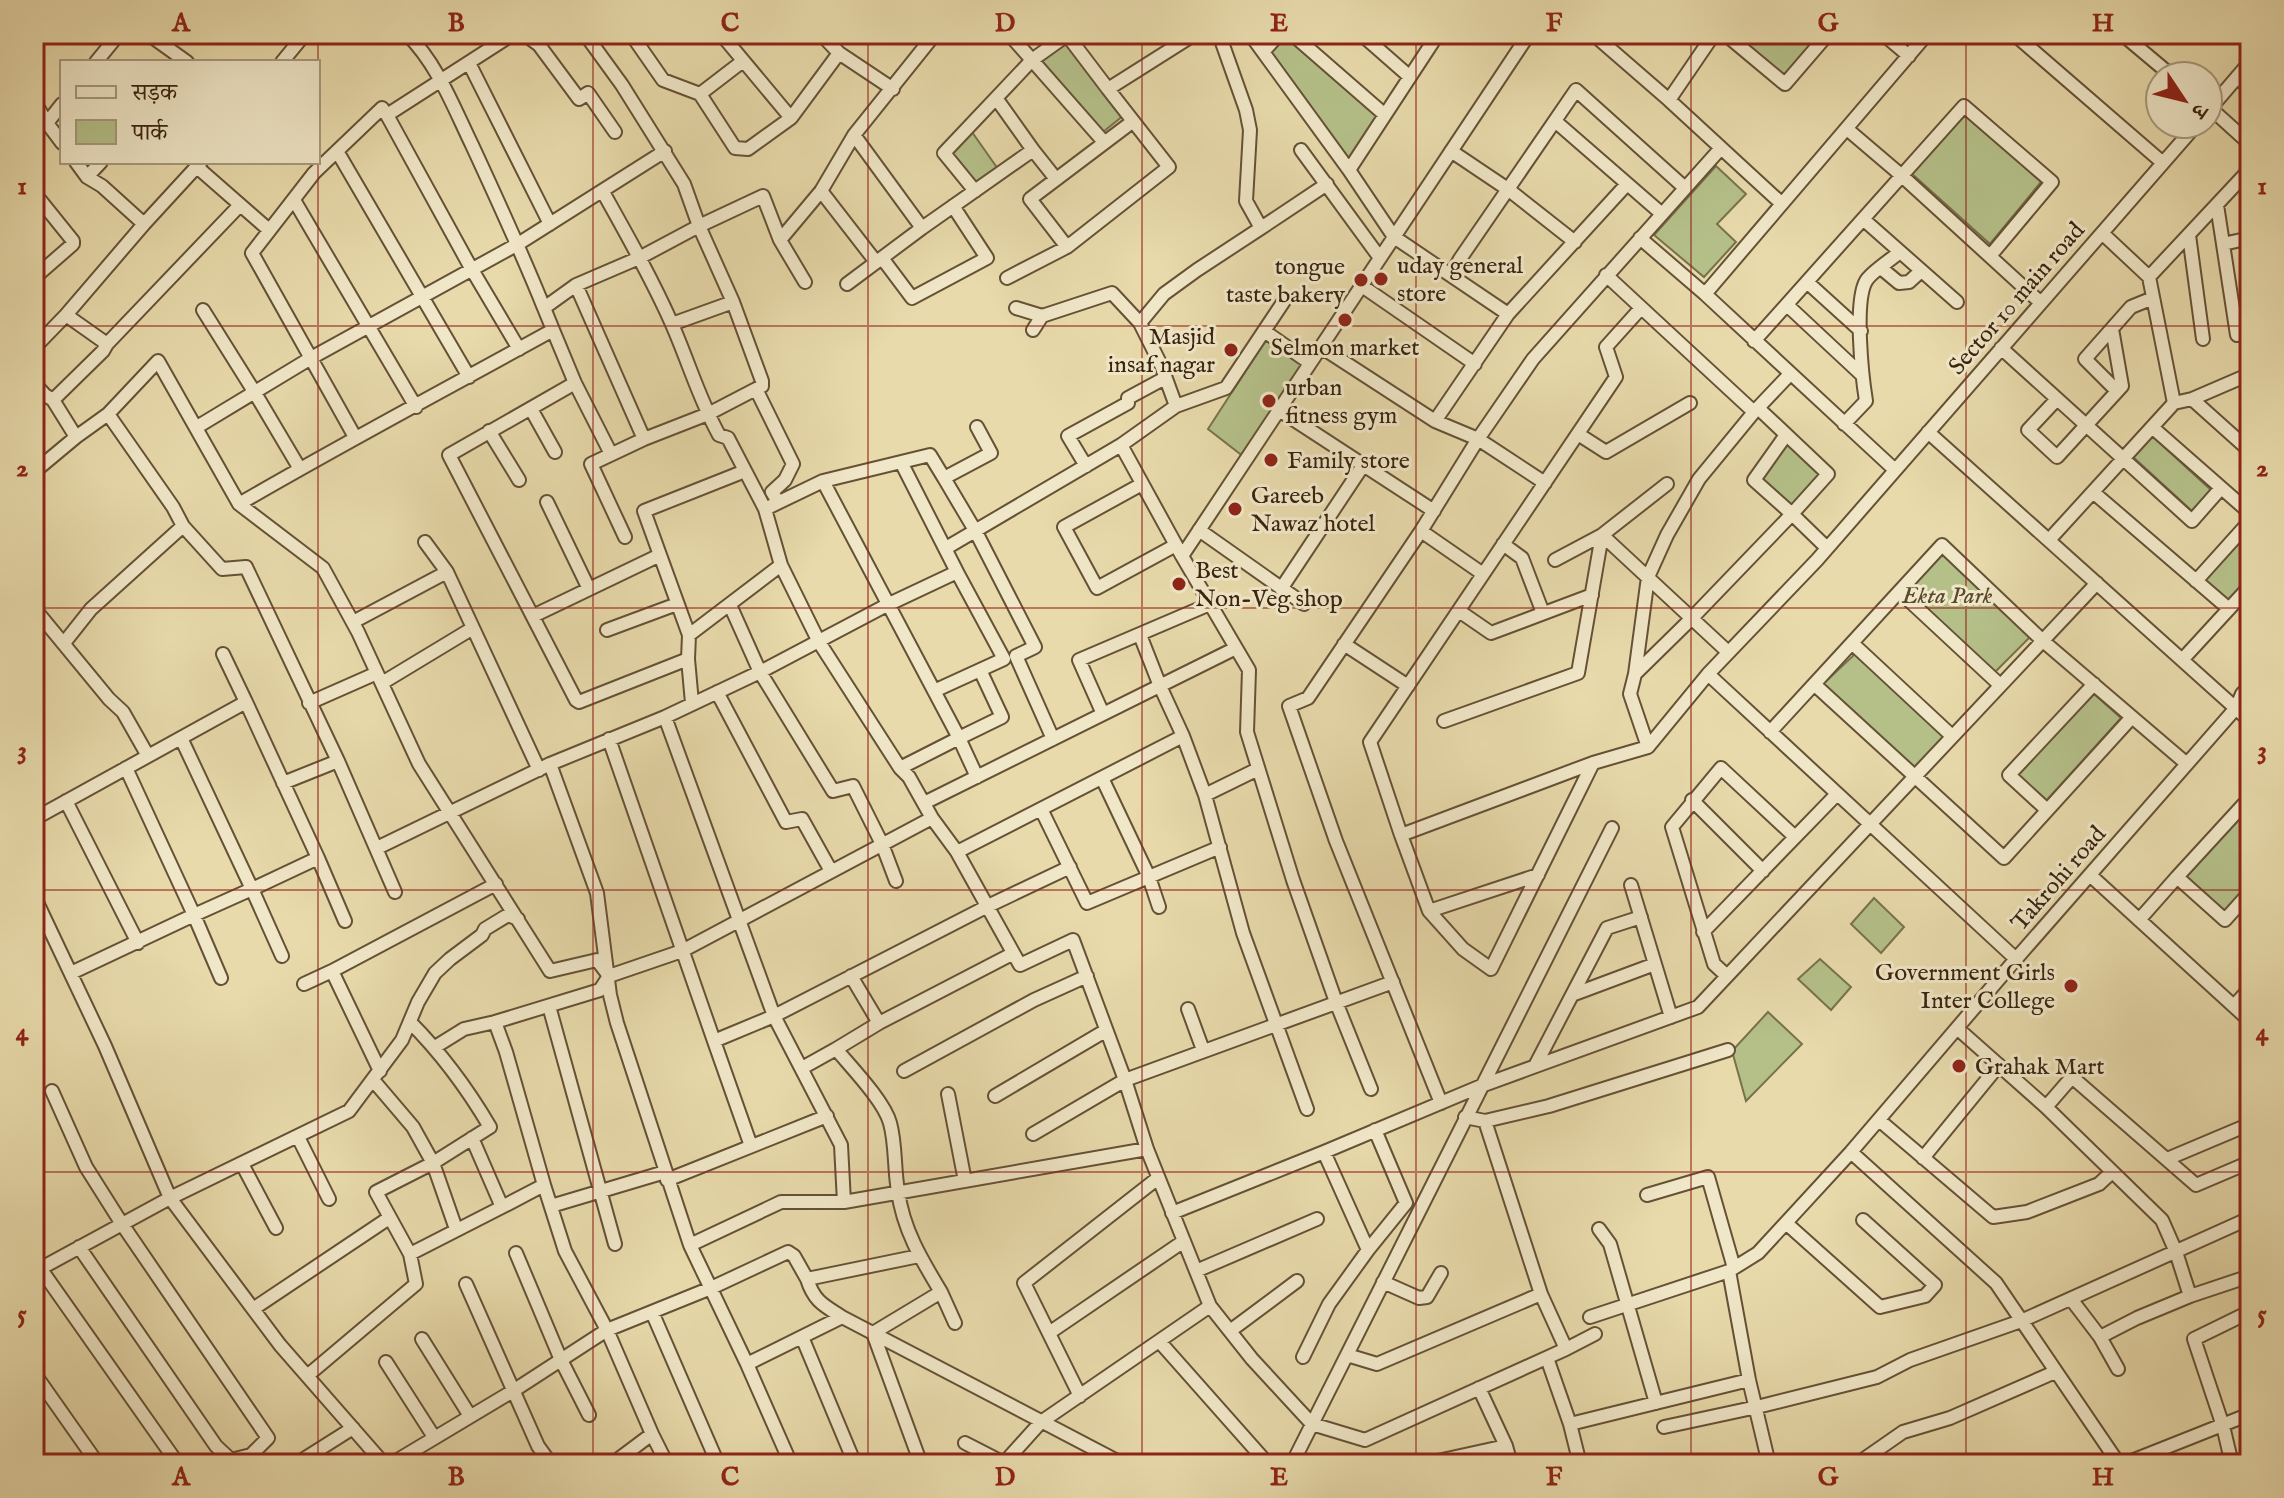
<svg xmlns="http://www.w3.org/2000/svg" width="2284" height="1498" font-family="'IM FELL English','Noto Serif Devanagari',serif">
  <style>
    .green { fill: #b5c089; stroke: #77724c; stroke-width: 2 }
    .lines { fill: none; stroke-linecap: round; stroke-linejoin: round }
    .minor-casing { stroke: #655136; stroke-width: 16 }
    .minor { stroke: #f0e7c8; stroke-width: 12 }
    .grid { fill: none; stroke: #8f2418; stroke-width: 2; stroke-opacity: 0.55 }
    .poi-dot { fill: #8f2418; stroke: #f0e7c8; stroke-width: 3 }
    .labels { text-anchor: middle; stroke-width: 6; stroke-linejoin: round; paint-order: stroke }
    .poi-label { font-size: 24px; fill: #39230f; stroke: #f0e7c8; text-anchor: start }
    .street-label { font-size: 24px; fill: #39230f; stroke: #f0e7c8 }
    .park-label { font-size: 24px; font-style: italic; fill: #584a2e; stroke: #f0e7c8 }
    .neatline { fill: none; stroke: #8f2418; stroke-width: 3 }
    .grid-label { font-size: 26px; text-anchor: middle; font-weight: bold; fill: #8f2418 }
  </style>
  <rect width="100%" height="100%" fill="#e8daab"/>
  <filter id="stains"><feTurbulence type="fractalNoise" baseFrequency=".0025" numOctaves="4"/><feColorMatrix values="0 0 0 0 .2 0 0 0 0 .09 0 0 0 0 .02 0 0 0 .5 -.17"/></filter>
  <radialGradient id="worn" r=".72"><stop offset=".6" stop-color="#630" stop-opacity="0"/><stop offset="1" stop-color="#630" stop-opacity=".3"/></radialGradient>
  <path class="green" d="M1282,34H1287L1380,115L1348,163L1265,50Z
    M1725,34H1828L1785,84Z
    M1067,40L1124,115L1103,132L1041,60Z
    M1966,114L2041,182L1990,244L1911,173Z
    M972,132L998,169L976,185L949,152Z
    M1716,166L1746,194L1717,224L1736,242L1704,277L1654,235Z
    M1267,338L1304,365L1244,457L1208,429Z
    M2151,435L2211,490L2192,511L2132,456Z
    M1786,438L1823,472L1791,508L1757,479Z
    M2250,531V577L2228,601L2205,580Z
    M1942,549L2032,635L1991,676L1901,594Z
    M1856,653L1945,736L1914,769L1822,685Z
    M2093,693L2121,718L2046,801L2016,776Z
    M2246,810L2250,813V885L2225,914L2184,878Z
    M1874,898L1904,927L1881,953L1851,924Z
    M1820,959L1851,987L1831,1010L1798,979Z
    M1768,1012L1802,1044L1746,1101L1732,1051Z"/>
  <g class="lines">
    <defs>
      <path id="minor" d="M148,34L187,62
        M407,34C438,65 453,106 472,145C497,199 522,253 544,308
        M524,34L539,45L579,99L588,93L615,132
        M585,34L622,85L684,184L699,226L733,302L762,381V386L756,389L793,464L785,480L772,492L778,502
        M631,34L663,80L700,94L743,61
        M689,34L691,37
        M821,34L839,53L893,89
        M1009,34L1104,142
        M1250,34L1349,170
        M1292,34L1385,115
        M1361,34L1410,77
        M1438,34L1349,170L1394,237L1508,314
        M1593,34L1669,100L1781,203
        M1725,34L1785,84L1828,34
        M1883,34L1909,56
        M2014,34L2163,163
        M2122,34L2172,76
        M1264,51L1279,34
        M96,62L119,34
        M282,62L305,34
        M469,63L550,224
        M2237,77L2250,88
        M700,94L735,148L748,149L791,118L721,34
        M996,98L1033,150
        M1669,100L1714,34
        M34,101L47,123
        M62,104L47,123L62,143
        M2208,106L2250,144
        M2208,111L2250,62
        M387,115L471,268L519,349
        M791,118L839,53
        M1555,121L1662,214
        M1847,129L1901,175L2041,303
        M854,135L922,228L1033,150L1056,179
        M1301,150L1380,258
        M337,151L469,377
        M1451,151L1509,190L1575,242
        M76,162L87,177L102,186L144,224
        M197,167L269,230
        M87,177L101,162
        M821,191L876,262
        M975,191L944,153L1032,60L1067,35L1108,89
        M603,192C627,235 651,277 671,322C688,360 699,399 719,435L728,438L765,509
        M294,200L416,407
        M34,203L40,200L73,241V244L34,278
        M2217,205L2237,335
        M1863,219L1957,302
        M1261,228L1327,184
        M2189,235L2203,339
        M1640,238L1705,294
        M780,240L805,282
        M2223,244L2250,238
        M1067,247L1030,199L1132,122
        M882,258L912,298L987,258L953,206
        M1881,268L1899,283L1909,282L1921,271
        M1451,275L1460,259L1576,90L1685,188
        M1606,275L1754,412
        M2149,277L2250,169
        M1007,278L1067,247L1169,167L1108,89L1195,34
        M1807,282L1861,331
        M847,284L922,228
        M576,285L644,439
        M1362,286L1475,364
        M1787,305L1862,375
        M1016,308L1042,316
        M203,310L255,393L300,469
        M66,315L107,344
        M672,324L733,302
        M553,330L575,383L611,454
        M1033,330L1042,316L1112,293L1140,323
        M1264,331L1310,363
        M1754,341L1964,106L2052,182L1990,256
        M1321,347L1435,421L1478,439L1545,483
        M34,348L66,315L144,224L201,162
        M2001,348L2192,521L2221,488
        M34,383L45,395L53,400L76,437
        M575,383L449,455L576,700L579,702L688,659
        M2117,391L2085,359L2131,307L2153,298
        M2057,399L2028,430L2057,457L2122,386L2112,329
        M2192,399L2250,374
        M53,400L103,351L107,344L240,205
        M2174,403L2192,399L2250,451
        M1176,406L1226,388L1286,298
        M1758,408L1828,474L1792,514L1827,548
        M531,409L555,452
        M1279,410L1434,511
        M108,414L173,507L183,526L222,569L246,567L338,761L395,892
        M1435,421L1508,314L1627,184
        M1844,424L1866,401C1862,376 1854,302 1866,281C1871,272 1892,259 1900,252
        M197,427L311,358L518,244L665,151
        M977,427L991,453L944,478L976,532L1035,647L1016,656L1053,739
        M2152,427L2250,513
        M489,431L519,480
        M1928,432L2250,721
        M1578,434L1606,452L1690,403
        M355,437L252,253L314,173L382,108L387,115L513,34
        M1121,445L1182,556L1249,670L1247,732L1293,880L1336,1002L1371,1089
        M1086,466L1068,436L1128,403V398L1165,378
        M1895,470L1705,294L1927,34
        M34,472L76,437L108,414L158,361L239,504L323,568L358,632L419,764L550,971L597,960L609,976
        M944,478L930,455L823,481L765,509L781,565L819,642L900,768L909,777L932,818L957,852L1020,965L1073,940L1125,1080L1393,982
        M823,481L959,738L900,768
        M1142,484L1064,527L1097,588L1176,545
        M2093,492L2229,609
        M547,502L588,587
        M239,504C342,444 448,388 553,330L544,308L576,285L639,258L699,226L763,196L780,240L821,191L854,135L935,34
        M1199,530L1304,604
        M1421,531L1483,574
        M1602,535L1728,652
        M625,537L591,464L644,439L708,414L756,389
        M2049,540L2174,403L2149,277L2102,233
        M425,542L447,572
        M1503,544L1522,558L1543,613
        M946,548L1121,445L1176,406L1161,365L1140,323L1164,294L1197,270L1261,228L1246,201L1250,130L1246,110L1219,34
        M1182,556L1529,34
        M1555,560L1602,535L1667,484
        M2196,581L2250,521
        M1281,589L1364,464
        M1900,592L2000,685
        M730,605L760,672L833,791L853,786L882,844L896,881
        M34,608L109,699L123,712L148,756
        M1459,611L1491,633L1592,595
        M533,616L660,555
        M353,622L447,572L539,770
        M607,630L677,604
        M689,635L644,511L745,471
        M1140,635L1160,686L1183,736L1205,795L1243,933L1307,1109
        M64,643L91,609L183,526
        M1852,643L1952,736
        M1344,644L1408,686
        M223,654L246,702
        M2182,660L2250,586
        M1636,673L1692,618L1792,514L1754,480L1786,435
        M1708,674L2016,959
        M382,683L473,628
        M1814,684L2004,858L2132,717
        M934,691L1004,659L957,572
        M717,692L786,822L802,819L831,871
        M309,703L377,673
        M692,703L688,659L689,635L781,565
        M1103,714L1079,660L1210,604
        M665,717L774,1016L841,1145L844,1202
        M1444,721L1578,673L1602,535
        M1770,732L1942,545L2043,641L2187,764
        M609,739L714,1041
        M1648,747L1630,694L1635,674L1648,577L1667,535L1699,479L1754,412L1790,374
        M1593,763L1491,969L1463,949L1429,911L1401,835L1370,742L1616,377L1606,347L1641,308
        M550,764L597,893L610,995L617,1023L690,1245
        M126,768L194,915L252,889L181,738
        M977,777L959,738L1002,717L980,670
        M1102,778L1149,877L1159,907
        M283,783L338,761
        M1205,795L1258,769
        M1692,800L1763,871
        M66,801L138,943
        M924,803L1236,648
        M2250,808L2244,804L2177,877L2225,920L2250,892
        M1041,809L1087,903L1220,847
        M2047,810L2009,775L2094,684
        M34,819L246,702L318,858L252,889L282,956
        M1401,835L1593,763L1648,747L1708,674L1817,560L2197,124
        M377,848L550,764L665,717L760,672L887,605L957,572L901,462
        M957,852L1183,736
        M318,858L345,921
        M2090,875L2250,1021
        M1631,885L1671,1017
        M34,896L105,1046L170,1198L280,1345L384,1464
        M1429,911L1538,875
        M2139,920L2177,877
        M1703,932L1837,794
        M71,973L194,915L221,978
        M851,976L879,1023
        M1727,976L1714,964L1672,827L1721,768L1795,837
        M304,984L332,971
        M1572,995L1607,928L1641,917
        M549,1006L615,1244
        M2234,1006L2250,988
        M1188,1009L1203,1050
        M1957,1028L2046,1107L2072,1077L2196,1185L2250,1162
        M435,1047L464,1029L495,1022
        M1535,1066L1572,995L1655,964
        M802,1068L836,1049
        M380,1071L332,971L496,884
        M904,1071L1034,1000L1087,976
        M373,1080L413,1127L433,1163L490,1127C467,1088 442,1054 410,1022
        M52,1091L86,1167L122,1224L268,1438L251,1455L231,1460L216,1446L79,1247
        M948,1094L965,1181
        M995,1096L1105,1031
        M1441,1103L1336,841L1289,706L1308,698L1421,531L1478,439L1533,359L1721,148
        M2046,1107L2162,1220L2176,1252L2190,1296L2137,1318L2100,1337
        M1465,1117L1485,1121L1549,1106L1728,1050
        M1879,1120L1993,1217L2027,1212L2099,1184L2112,1172
        M1033,1134L1125,1080L1147,1149L1210,1306L1252,1359L1312,1424L1365,1440L1566,1349L1541,1294L1485,1121
        M298,1137L329,1199
        M751,1146L714,1041L774,1016L988,906L1070,867
        M1324,1152L1368,1250
        M1851,1152L1996,1283L2119,1464
        M1923,1158L1999,1065
        M2167,1159L2250,1124
        M242,1164L276,1228
        M667,1180L827,1116
        M544,1185L506,1052L495,1022L600,990L609,976L682,951L932,818
        M1647,1195L1708,1177L1734,1268
        M551,1206L665,1172
        M1172,1213L1324,1152L1481,1086L1698,1007L2097,583
        M1786,1223L1880,1307L1925,1296L1935,1285L1863,1220
        M456,1229L433,1163L376,1192L410,1254L502,1207
        M1599,1229L1610,1244L1656,1403
        M516,1253L561,1360L589,1415
        M919,1256L807,1279C814,1301 823,1305 842,1317L1123,1464
        M40,1268L178,1464
        M1196,1271L1317,1219
        M1729,1271L1749,1380L1769,1464
        M34,1272L170,1198L349,1111L402,1040L418,1002L435,973L450,959L482,935L485,929L508,915L518,919
        M1383,1282L1419,1298L1427,1297L1441,1273
        M466,1284L538,1446L551,1464
        M941,1292L955,1323
        M2190,1296L2250,1276
        M2071,1299L2100,1337L2118,1369
        M253,1309L389,1218
        M652,1312L718,1464
        M1590,1317L1729,1271L1758,1253L1851,1152L2016,959L2236,708L2242,694L2250,686
        M1230,1331L1297,1281
        M1049,1333L1184,1241
        M802,1337L855,1464
        M422,1339L470,1416
        M1159,1341L1268,1464
        M1566,1349L1595,1334
        M1347,1355L1377,1364L1541,1294
        M1303,1357L1329,1304L1368,1250L1406,1203L1375,1130
        M1547,1358L1570,1424L1580,1464
        M386,1362L434,1437
        M747,1364L842,1317
        M34,1373L98,1464
        M307,1376L416,1284L410,1254
        M1479,1388L1506,1446L1511,1464
        M1080,1396L1024,1283L1158,1178
        M1570,1424L1749,1380
        M1664,1427L1757,1407L1877,1377L1910,1360L2021,1321L2250,1218
        M652,1434L667,1464
        M965,1443L1004,1463L1041,1422L1210,1306
        M296,1464L353,1428
        M391,1464L513,1391L607,1330L565,1251L544,1185L502,1207L472,1138
        M612,1464L652,1434L607,1330L711,1288L788,1252L794,1256L807,1279
        M791,1464L747,1364L690,1245L781,1202H844L1147,1149
        M921,1464L873,1333L941,1292C921,1259 903,1229 898,1191C894,1169 896,1144 890,1123C884,1101 851,1067 836,1049L879,1023L1012,954
        M1292,1464L1612,828
        M1424,1464L1506,1446
        M1857,1464L1903,1432L1950,1418L2055,1372
        M2124,1464L2250,1414
        M2232,1464L2223,1426L2194,1339L2241,1316"/>
    </defs>
    <use href="#minor" class="minor-casing"/>
    <use href="#minor" class="minor"/>
  </g>
  <path class="grid" d="M318,34V1464M593,34V1464M868,34V1464M1142,34V1464M1416,34V1464M1691,34V1464M1966,34V1464M34,326H2250M34,608H2250M34,890H2250M34,1172H2250"/>
  <g class="poi-dot">
    <circle cx="1381" cy="279" r="8"/>
    <circle cx="1361" cy="280" r="8"/>
    <circle cx="1345" cy="320" r="8"/>
    <circle cx="1231" cy="350" r="8"/>
    <circle cx="1269" cy="401" r="8"/>
    <circle cx="1271" cy="460" r="8"/>
    <circle cx="1235" cy="509" r="8"/>
    <circle cx="1179" cy="584" r="8"/>
    <circle cx="2071" cy="986" r="8"/>
    <circle cx="1959" cy="1066" r="8"/>
  </g>
  <g class="labels">
    <g class="poi-label">
      <text x="1397" y="273">uday general<tspan x="1397" dy="28">store</tspan></text>
      <text x="1345" y="274" text-anchor="end">tongue<tspan x="1345" dy="28">taste bakery</tspan></text>
      <text x="1215" y="344" text-anchor="end">Masjid<tspan x="1215" dy="28">insaf nagar</tspan></text>
      <text x="1345" y="355" text-anchor="middle">Selmon market</text>
      <text x="1285" y="395">urban<tspan x="1285" dy="28">fitness gym</tspan></text>
      <text x="1287" y="468">Family store</text>
      <text x="1251" y="503">Gareeb<tspan x="1251" dy="28">Nawaz hotel</tspan></text>
      <text x="1195" y="578">Best<tspan x="1195" dy="28">Non-Veg shop</tspan></text>
      <text x="2055" y="980" text-anchor="end">Government Girls<tspan x="2055" dy="28">Inter College</tspan></text>
      <text x="1975" y="1074">Grahak Mart</text>
    </g>
    <g class="street-label">
      <text transform="translate(2016 298) rotate(-49)" y="8">Sector 10 main road</text>
      <text transform="translate(2058 878) rotate(-49)" y="8">Takrohi road</text>
    </g>
    <g class="park-label">
      <text x="1947" y="603">Ekta Park</text>
    </g>
  </g>
  <rect width="2284" height="1498" fill="none" stroke="#e8daab" stroke-width="88"/>
  <rect x="60" y="60" width="260" height="104" fill="#f0e7c8" stroke="#a7997e" stroke-width="2"/>
  <rect x="76" y="86" width="40" height="12" fill="#f0e7c8" stroke="#a7997e" stroke-width="2"/>
  <text x="132" y="100" font-size="24" fill="#39230f">सड़क</text>
  <rect x="76" y="120" width="40" height="24" fill="#b5c089" stroke="#a7997e" stroke-width="2"/>
  <text x="132" y="140" font-size="24" fill="#39230f">पार्क</text>
  <g transform="translate(2184 100) rotate(125)"><circle r="38" fill="#f0e7c8" stroke="#a7997e" stroke-width="2"/>
  <path d="M0-6L14 30L0 20L-14 30Z" fill="#8f2418"/>
  <text y="-12" font-size="22" font-weight="bold" text-anchor="middle" fill="#39230f">उ</text>
  </g>
  <rect x="44" y="44" width="2196" height="1410" class="neatline"/>
  <g class="grid-label">
    <text x="181" y="31">A</text>
    <text x="456" y="31">B</text>
    <text x="730" y="31">C</text>
    <text x="1005" y="31">D</text>
    <text x="1279" y="31">E</text>
    <text x="1554" y="31">F</text>
    <text x="1828" y="31">G</text>
    <text x="2103" y="31">H</text>
    <text x="22" y="194">1</text>
    <text x="2262" y="194">1</text>
    <text x="22" y="476">2</text>
    <text x="2262" y="476">2</text>
    <text x="22" y="758">3</text>
    <text x="2262" y="758">3</text>
    <text x="22" y="1040">4</text>
    <text x="2262" y="1040">4</text>
    <text x="22" y="1322">5</text>
    <text x="2262" y="1322">5</text>
    <text x="181" y="1485">A</text>
    <text x="456" y="1485">B</text>
    <text x="730" y="1485">C</text>
    <text x="1005" y="1485">D</text>
    <text x="1279" y="1485">E</text>
    <text x="1554" y="1485">F</text>
    <text x="1828" y="1485">G</text>
    <text x="2103" y="1485">H</text>
  </g>
  <rect width="100%" height="100%" filter="url(#stains)"/>
  <rect width="100%" height="100%" fill="url(#worn)"/>
</svg>
